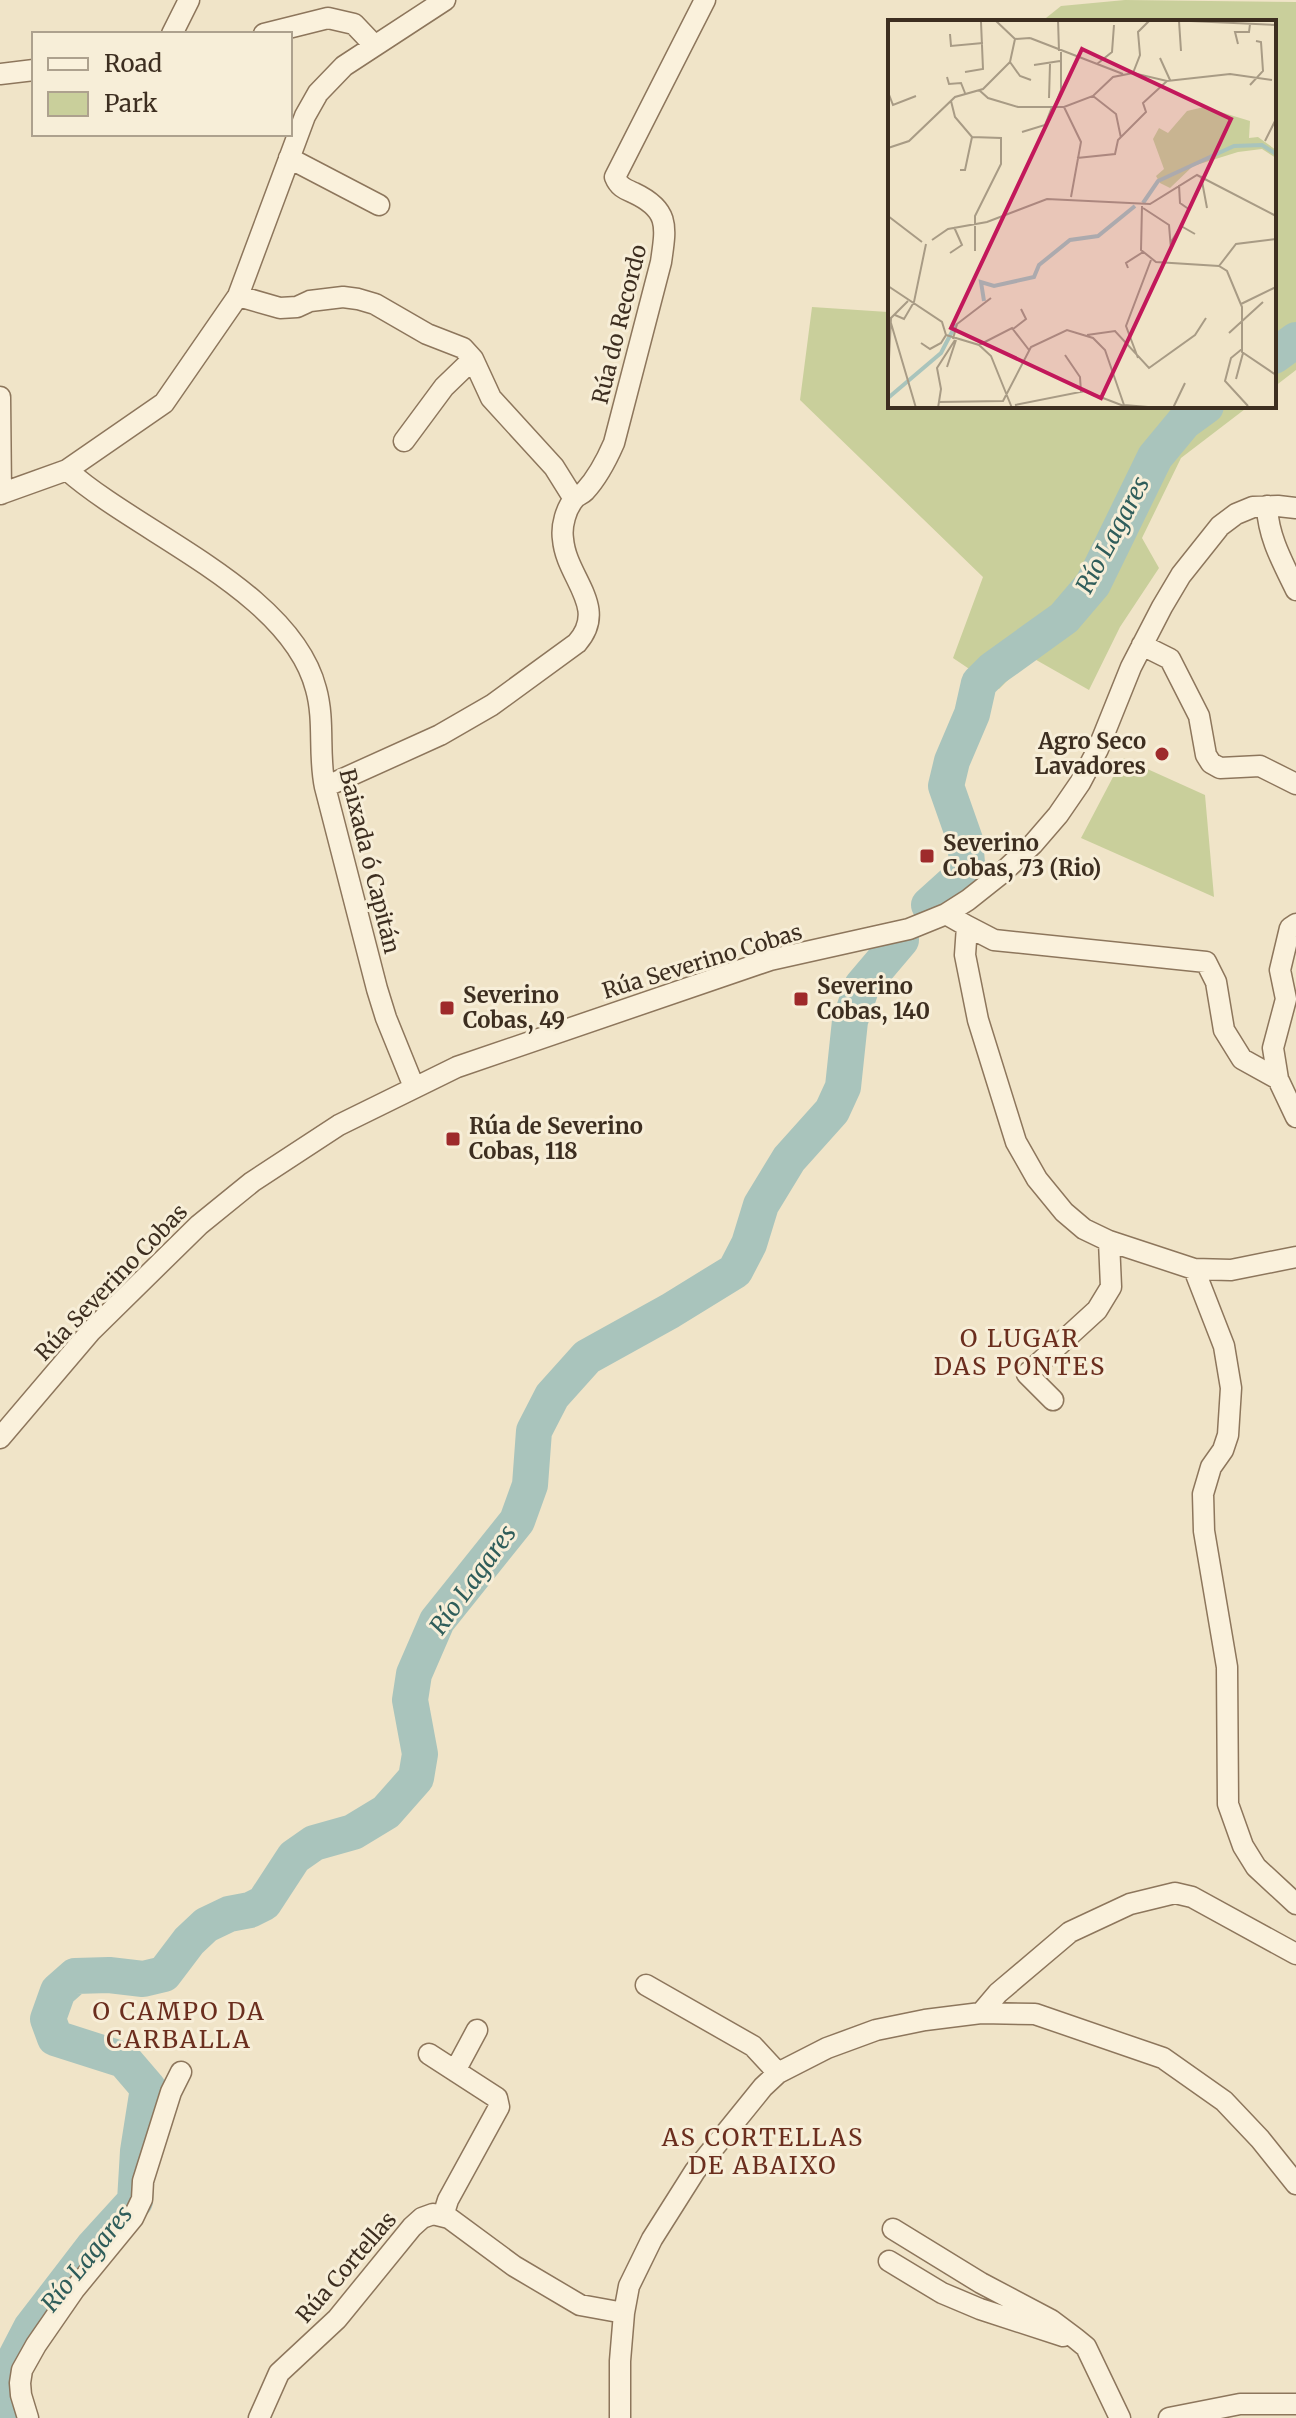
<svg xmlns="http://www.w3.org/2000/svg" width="1296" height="2418" font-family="Merriweather,serif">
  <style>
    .green { fill: #c9cf9b }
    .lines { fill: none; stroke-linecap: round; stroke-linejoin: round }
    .river { stroke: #a9c4bc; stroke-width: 36 }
    .street-casing { stroke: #8d765c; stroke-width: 23 }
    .street { stroke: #faf1dc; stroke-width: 20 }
    .poi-dot { fill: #9e2a2b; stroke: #f7eed8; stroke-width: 3 }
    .labels { text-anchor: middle; stroke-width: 6; stroke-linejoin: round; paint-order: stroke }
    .street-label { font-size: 22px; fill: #3d2e20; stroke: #f7eed8 }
    .poi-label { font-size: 22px; font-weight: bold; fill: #3d2e20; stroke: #f7eed8; text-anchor: start }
    .water-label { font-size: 24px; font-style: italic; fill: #2f5d5a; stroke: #f7eed8 }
    .neighbourhood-label { font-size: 24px; letter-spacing: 2px; fill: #6b2e1e; stroke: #f7eed8 }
    .inset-river { fill: none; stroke: #a9c4bc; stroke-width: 4 }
    .inset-road { fill: none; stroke: #a89b85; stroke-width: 2 }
    .view { fill: #c2185b; fill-opacity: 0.15; stroke: #c2185b; stroke-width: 4 }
    .inset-edge { fill: none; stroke: #3d2e20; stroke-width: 4 }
  </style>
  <rect width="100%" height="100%" fill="#f0e4c8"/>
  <path class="green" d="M1125,0L1296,2V370L1274,387V22H1041L1061,6Z
    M890,302V406H1249L1181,458L1142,538L1159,568L1120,627L1089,690L1031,657L999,689L953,658L983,577L800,400L812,307L888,312Z
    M1123,758L1205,795L1214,897L1081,838Z"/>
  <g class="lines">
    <path class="river" d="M1274,356L1296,340
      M929,905L960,877L967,863L965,840L946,786L952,761L972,714L979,683L993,669L1064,618L1093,584L1155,457L1184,422L1206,406
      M8,2418L15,2359L31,2328L94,2246L135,2201L138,2151L148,2088L124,2060L55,2038L48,2019L58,1991L75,1976L109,1975L143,1979L164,1974L189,1941L206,1925L229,1914L250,1910L264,1903L294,1857L314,1843L353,1832L386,1812L416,1778L420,1754L410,1700L414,1674L437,1621L517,1521L530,1485L534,1431L552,1396L587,1357L670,1311L735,1271L749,1244L761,1205L789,1159L832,1111L843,1087L850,1021L862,986L901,940"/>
    <defs>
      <path id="street" d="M172,34L189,0
        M264,34L328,18L354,24L374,45
        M0,74L34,70
        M289,158L379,205
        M238,296L280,308L297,307L310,301L343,297L358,299L375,304L427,334L463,348L473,359L491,398L554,467L574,499
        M0,397L1,494
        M404,441L444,387L473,359
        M67,470C139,534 291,591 316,689C325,721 318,755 325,787L377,989L386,1018L414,1087
        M0,494L67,470L164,403L238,296L305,116L318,93L344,66L445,0
        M1267,506C1268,537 1283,563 1296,590
        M1142,645L1170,659L1199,716L1206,755L1211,763L1220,768L1260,766L1296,784
        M325,787L440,735L492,705L577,643C609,607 566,578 563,539C561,526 566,508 575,498C578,495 582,494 585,491C598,477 607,459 614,443L661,262C666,227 670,210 634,193C625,189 619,187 615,177L705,0
        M946,914L967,926L965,955L978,1020L1016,1142L1037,1179L1064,1212L1084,1229L1109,1241L1194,1269L1231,1270L1296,1257
        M967,926L994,940L1206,962L1216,982L1224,1030L1242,1059L1278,1079L1296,1117
        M1278,1079L1273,1048L1286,999L1280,970L1290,928L1296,924
        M1194,1269L1224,1346L1231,1388L1228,1435L1223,1450L1211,1467L1203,1494L1204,1531L1227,1667L1228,1804L1243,1846L1256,1867L1296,1904
        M1053,1400L1027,1374L1097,1310L1111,1287L1109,1241
        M0,1438L91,1331L199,1225L252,1182L339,1125L457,1067L770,960L909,929L946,914L968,900L1002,873L1033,844L1058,815L1080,783L1098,749L1131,667L1162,607L1181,575L1220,526L1236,514L1253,507L1278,506L1296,508
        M646,1985L753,2046L778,2073
        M981,2013L998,1993L1070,1932L1130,1904L1175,1893L1192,1897L1296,1954
        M429,2054L497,2098L499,2107L448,2200L443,2216
        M455,2071L477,2030
        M893,2229L981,2283L1051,2320L1075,2338L1086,2347L1120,2418
        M889,2261L942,2293L980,2309L1063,2336
        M28,2418L21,2395L20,2383L22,2370L36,2345L74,2290L133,2218L142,2199L143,2181L171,2092L181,2072
        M259,2418L279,2373L337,2319L412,2227L422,2218L433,2214L449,2218L514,2266L580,2305L624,2313
        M620,2418V2361L624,2313L629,2286L652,2239L695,2171L763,2087L778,2073L827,2048L876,2030L925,2020L981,2013L1035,2014L1163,2058L1224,2101L1260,2139L1296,2184
        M1169,2418L1240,2404H1296"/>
    </defs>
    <use href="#street" class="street-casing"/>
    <use href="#street" class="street"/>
  </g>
  <g class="poi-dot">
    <circle cx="1162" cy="754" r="8"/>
    <rect x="919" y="848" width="16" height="16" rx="4"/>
    <rect x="793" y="991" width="16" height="16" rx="4"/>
    <rect x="439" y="1000" width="16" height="16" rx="4"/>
    <rect x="445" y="1131" width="16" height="16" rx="4"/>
  </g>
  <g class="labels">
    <g class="street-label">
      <text transform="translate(619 324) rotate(-76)" y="8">Rúa do Recordo</text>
      <text transform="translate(370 861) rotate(76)" y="8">Baixada ó Capitán</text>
      <text transform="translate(702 961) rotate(-17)" y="8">Rúa Severino Cobas</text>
      <text transform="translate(111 1282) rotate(-46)" y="8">Rúa Severino Cobas</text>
      <text transform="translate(346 2267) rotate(-49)" y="8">Rúa Cortellas</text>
    </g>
    <g class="poi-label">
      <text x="1146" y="749" text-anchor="end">Agro Seco<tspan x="1146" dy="25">Lavadores</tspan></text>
      <text x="943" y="851">Severino<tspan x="943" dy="25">Cobas, 73 (Rio)</tspan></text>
      <text x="817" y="994">Severino<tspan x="817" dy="25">Cobas, 140</tspan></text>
      <text x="463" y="1003">Severino<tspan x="463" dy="25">Cobas, 49</tspan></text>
      <text x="469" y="1134">Rúa de Severino<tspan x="469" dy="25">Cobas, 118</tspan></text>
    </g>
    <g class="water-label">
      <text transform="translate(1113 535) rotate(-62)" y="8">Río Lagares</text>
      <text transform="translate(473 1580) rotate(-54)" y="8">Río Lagares</text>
      <text transform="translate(87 2259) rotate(-51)" y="8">Río Lagares</text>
    </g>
    <g class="neighbourhood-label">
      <text x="1020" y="1347">O LUGAR<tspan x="1020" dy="28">DAS PONTES</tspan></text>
      <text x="179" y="2020">O CAMPO DA<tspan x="179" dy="28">CARBALLA</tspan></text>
      <text x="763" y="2146">AS CORTELLAS<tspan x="763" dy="28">DE ABAIXO</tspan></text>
    </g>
  </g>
  <g transform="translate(888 20)">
    <rect width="388" height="388" fill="#f0e4c8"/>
    <path d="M316,87L362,101L361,118L370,117L388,130V138L374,129L350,132L305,146L282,168L272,163L268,156L276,149L265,119L271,108L280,113L299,91Z" fill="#c9cf9b"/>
    <path class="inset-river" d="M255,183L270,161L346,126L374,125L388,134M96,281L93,262L106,266L146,257L151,245L182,220L210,216L247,186M0,378L53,333L68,304"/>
    <path class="inset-road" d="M71,0H98M107,0L127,19M170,0L171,31M280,0L388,5M291,1L293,31M62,14L63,26L95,23M142,18L235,54M350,24L347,12H361L362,4M272,38L282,60M122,42L132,56L143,60M209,44L224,32L226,5M146,45L172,41M77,52L95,49L93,2M245,53L252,35L250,12L262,0M59,57L61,64L73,63L77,73M362,65L375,51L373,22L368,21M91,70L100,78L130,87H176L205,76L225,57L245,53L279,61L342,54L384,60M0,72L5,85L28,76M205,76L228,94L233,118M161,78L162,44M63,81L67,97L84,117L113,118V144L87,196V231M167,86L173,70V32M176,87L193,122L183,177M134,112L157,105L164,87M377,121L388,99M0,128L21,121L67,77L95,69L122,42L127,19L142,18M189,138L227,134L230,120L258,92L255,83L279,61M72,150H77L84,117M313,156L319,188M291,165L292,183L302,190M254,186L253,230L268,242L331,246L339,251L354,287V332L388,355M255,188L281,205L283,229M0,196L34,222M44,220L60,209L99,202L159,179L262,184L309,155L388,196M283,222L293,206L307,214M62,233L74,225L66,207M331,246L348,224L388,219M240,248L238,243L255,232M0,266L54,302L58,315L53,323L42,329L33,323M353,284L388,267M0,293L28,388M7,295L16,299L26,282L38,224M125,309L138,299L133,289M341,313L375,282M58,315L91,325L103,336L124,388M199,315L227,311L261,348L307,315L318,298M65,319L69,304L103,278M91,325L124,308L141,330M354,329L343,338L337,361L360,386M177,335L192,357L193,372M250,338L238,306L263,240M1,339L3,298L20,281M59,347L68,320M348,359L355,333M51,382L115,381L143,327L179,310L205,318L217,330L236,385M127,385L197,371L241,388M236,385L272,388M50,388L53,369L49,348L67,320M285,388L297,363"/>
    <path class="view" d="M194,29L343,99L213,378L63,308Z"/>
    <rect width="388" height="388" class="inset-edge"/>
  </g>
  <rect x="32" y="32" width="260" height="104" fill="#f7eed8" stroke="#ada18e" stroke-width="2"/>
  <rect x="48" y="58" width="40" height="12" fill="#faf1dc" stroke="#ada18e" stroke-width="2"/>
  <text x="104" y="72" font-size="24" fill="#3d2e20">Road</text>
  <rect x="48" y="92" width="40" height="24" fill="#c9cf9b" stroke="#ada18e" stroke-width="2"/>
  <text x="104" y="112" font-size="24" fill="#3d2e20">Park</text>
</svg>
